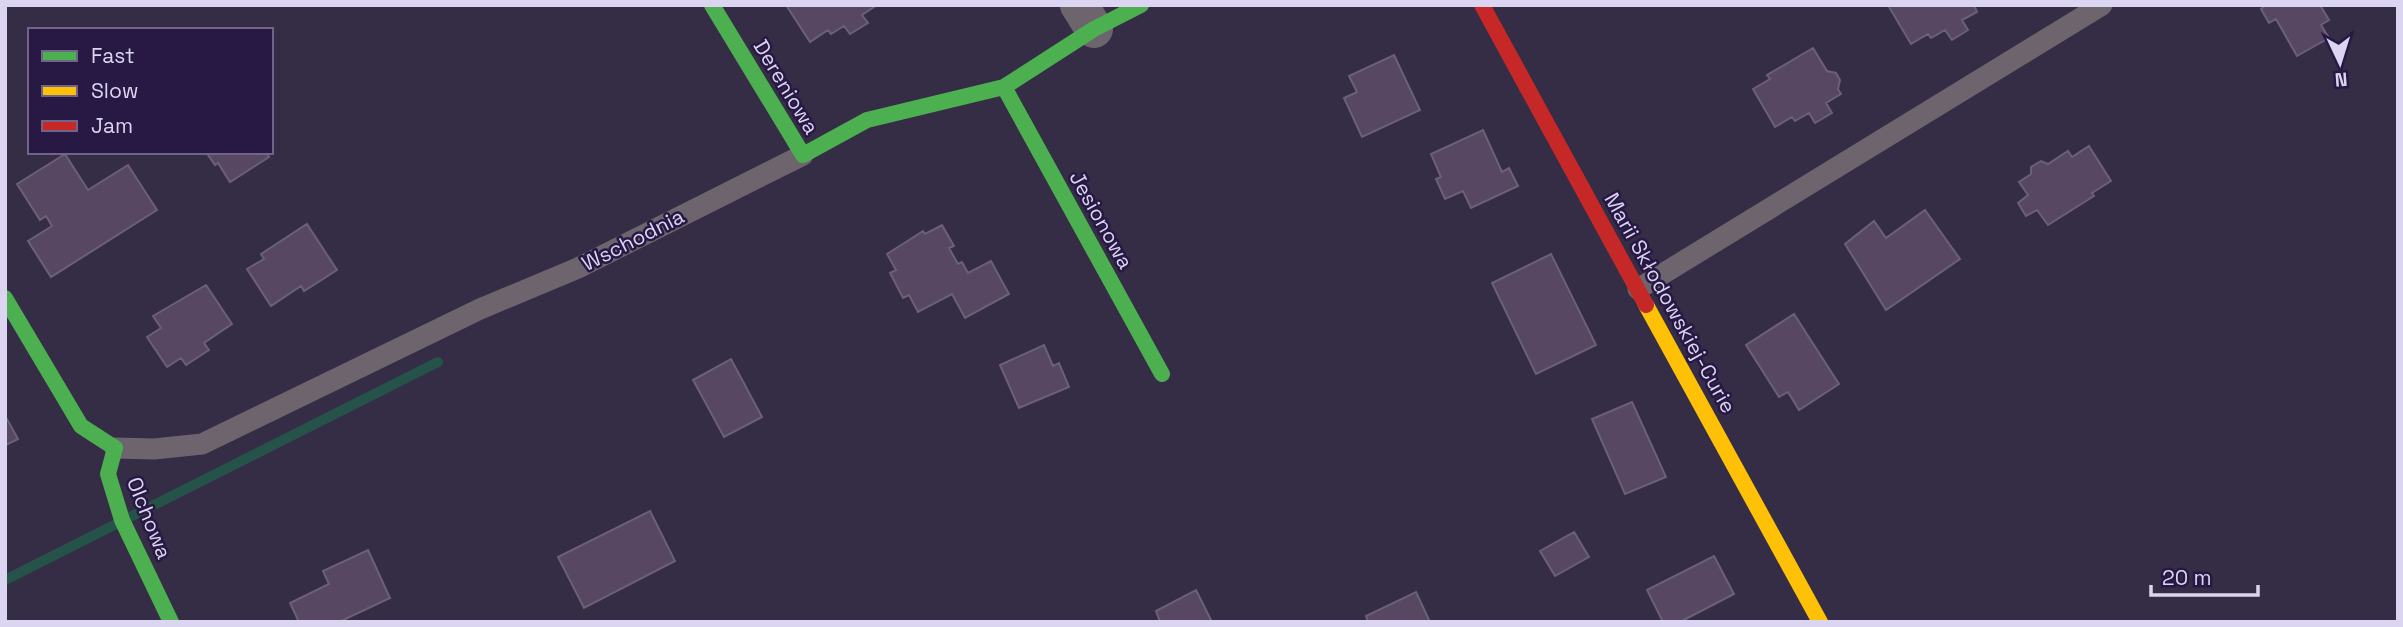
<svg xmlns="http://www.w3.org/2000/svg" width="2403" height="627" font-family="'Space Grotesk',sans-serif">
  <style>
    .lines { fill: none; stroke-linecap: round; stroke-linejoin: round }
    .stream { stroke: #25534a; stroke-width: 10 }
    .building { fill: #574763; stroke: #6b6175; stroke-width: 2 }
    .lane { stroke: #6d646e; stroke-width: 21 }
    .street { stroke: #6d646e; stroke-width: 38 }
    .fast { stroke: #4caf50; stroke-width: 16 }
    .slow { stroke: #ffc107; stroke-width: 16 }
    .jam { stroke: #c62828; stroke-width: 16 }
    .labels { text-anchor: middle; stroke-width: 5; stroke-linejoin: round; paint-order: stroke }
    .street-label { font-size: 21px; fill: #dbd5f1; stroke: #281844 }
  </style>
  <rect width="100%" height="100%" fill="#342d45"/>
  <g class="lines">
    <path class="stream" d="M5,580L438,362"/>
  </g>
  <path class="building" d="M786,5H877L862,15L868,23L850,34L844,26L831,34L828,30L810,42Z
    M1893,5H1974L1977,12L1962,20L1968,30L1952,40L1945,30L1931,38L1928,34L1911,44L1889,7Z
    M2266,5H2320L2329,20L2321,25L2329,38L2297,56L2276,19L2269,23L2261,9Z
    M1813,48L1827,71L1836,73L1840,80L1838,89L1841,94L1826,103L1832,113L1815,123L1809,113L1795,121L1792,117L1775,127L1753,89L1770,79L1767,75Z
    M1394,55L1420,110L1362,137L1344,98L1357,92L1349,76Z
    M1483,130L1502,172L1509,168L1518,186L1471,208L1463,191L1445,199L1436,179L1441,177L1431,154Z
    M2089,146L2111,181L2092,193L2094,196L2048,225L2037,210L2026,216L2018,203L2028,195L2019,182L2031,174V167L2041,161L2048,164L2068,151L2072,157Z
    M206,152H266L269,157L230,182L218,163L215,165Z
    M65,154L88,190L128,165L157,210L51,277L28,241L52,226L46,216L40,220L17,184Z
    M1925,210L1960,259L1886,310L1845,244L1874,221L1886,238Z
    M307,224L337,270L304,291L301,286L271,306L247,269L264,259L261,254Z
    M942,225L954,246L949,248L958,264L962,262L968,273L991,261L1009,294L965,318L952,294L918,312L909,295L903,298L890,273L896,270L887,254L923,231L925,234Z
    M1551,254L1596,345L1536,374L1492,283Z
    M206,285L232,324L204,343L209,350L186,365L181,358L167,367L147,337L161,328L153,316Z
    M1794,314L1839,384L1799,410L1788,392L1779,397L1746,345Z
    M1044,345L1053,366L1059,363L1069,387L1019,408L1000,365Z
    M731,359L762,417L724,437L693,380Z
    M1632,402L1666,477L1625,494L1592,419Z
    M7,419L18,439L6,445L5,420Z
    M650,511L675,561L584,608L558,557Z
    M1574,532L1589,557L1555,576L1540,551Z
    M368,550L390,598L339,622H299L290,603L329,584L323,571Z
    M1714,556L1734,594L1680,622H1663L1647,590Z
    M1196,590L1212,622H1160L1156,611Z
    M1416,592L1430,622H1368L1366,616Z"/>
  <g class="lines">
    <path class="lane" d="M1638,289L2102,5
      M115,448L154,449L202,444L480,309L578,268L803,155"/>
    <path class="street" d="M1079,5L1094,29"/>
    <path class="fast" d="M712,5L803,155L867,120L1004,87L1094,29L1141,5
      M1004,87L1162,374
      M5,298L81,426L115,448L108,474L122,520L171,622"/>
    <path class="slow" d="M1646,305L1820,622"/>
    <path class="jam" d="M1482,5L1646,305"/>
  </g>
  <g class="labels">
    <g class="street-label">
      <text transform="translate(786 87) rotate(59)" y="7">Dereniowa</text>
      <text transform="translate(1101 220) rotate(61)" y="7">Jesionowa</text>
      <text transform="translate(633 240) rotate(-27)" y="7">Wschodnia</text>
      <text transform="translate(1670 303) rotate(61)" y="7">Marii Skłodowskiej-Curie</text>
      <text transform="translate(149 518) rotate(68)" y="7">Olchowa</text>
    </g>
  </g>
  <rect width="2403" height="627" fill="none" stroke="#dbd5f1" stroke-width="14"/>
  <rect x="28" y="28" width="245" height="126" fill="#281844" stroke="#706489" stroke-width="2"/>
  <rect x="42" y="51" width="35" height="10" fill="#4caf50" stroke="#706489" stroke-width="2"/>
  <text x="91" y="63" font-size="21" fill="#dbd5f1">Fast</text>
  <rect x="42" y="86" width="35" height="10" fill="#ffc107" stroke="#706489" stroke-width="2"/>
  <text x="91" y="98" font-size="21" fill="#dbd5f1">Slow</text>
  <rect x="42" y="121" width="35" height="10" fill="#c62828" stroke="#706489" stroke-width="2"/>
  <text x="91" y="133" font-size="21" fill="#dbd5f1">Jam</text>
  <g transform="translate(2340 63) rotate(176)" stroke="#281844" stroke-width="5" paint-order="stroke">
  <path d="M0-5L12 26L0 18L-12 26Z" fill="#dbd5f1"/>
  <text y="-10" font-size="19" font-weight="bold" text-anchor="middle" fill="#dbd5f1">N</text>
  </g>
  <path d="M2151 585v10h107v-10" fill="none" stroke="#dbd5f1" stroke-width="3.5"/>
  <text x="2162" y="585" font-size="21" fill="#dbd5f1" stroke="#281844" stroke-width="5" paint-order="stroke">20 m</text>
</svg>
